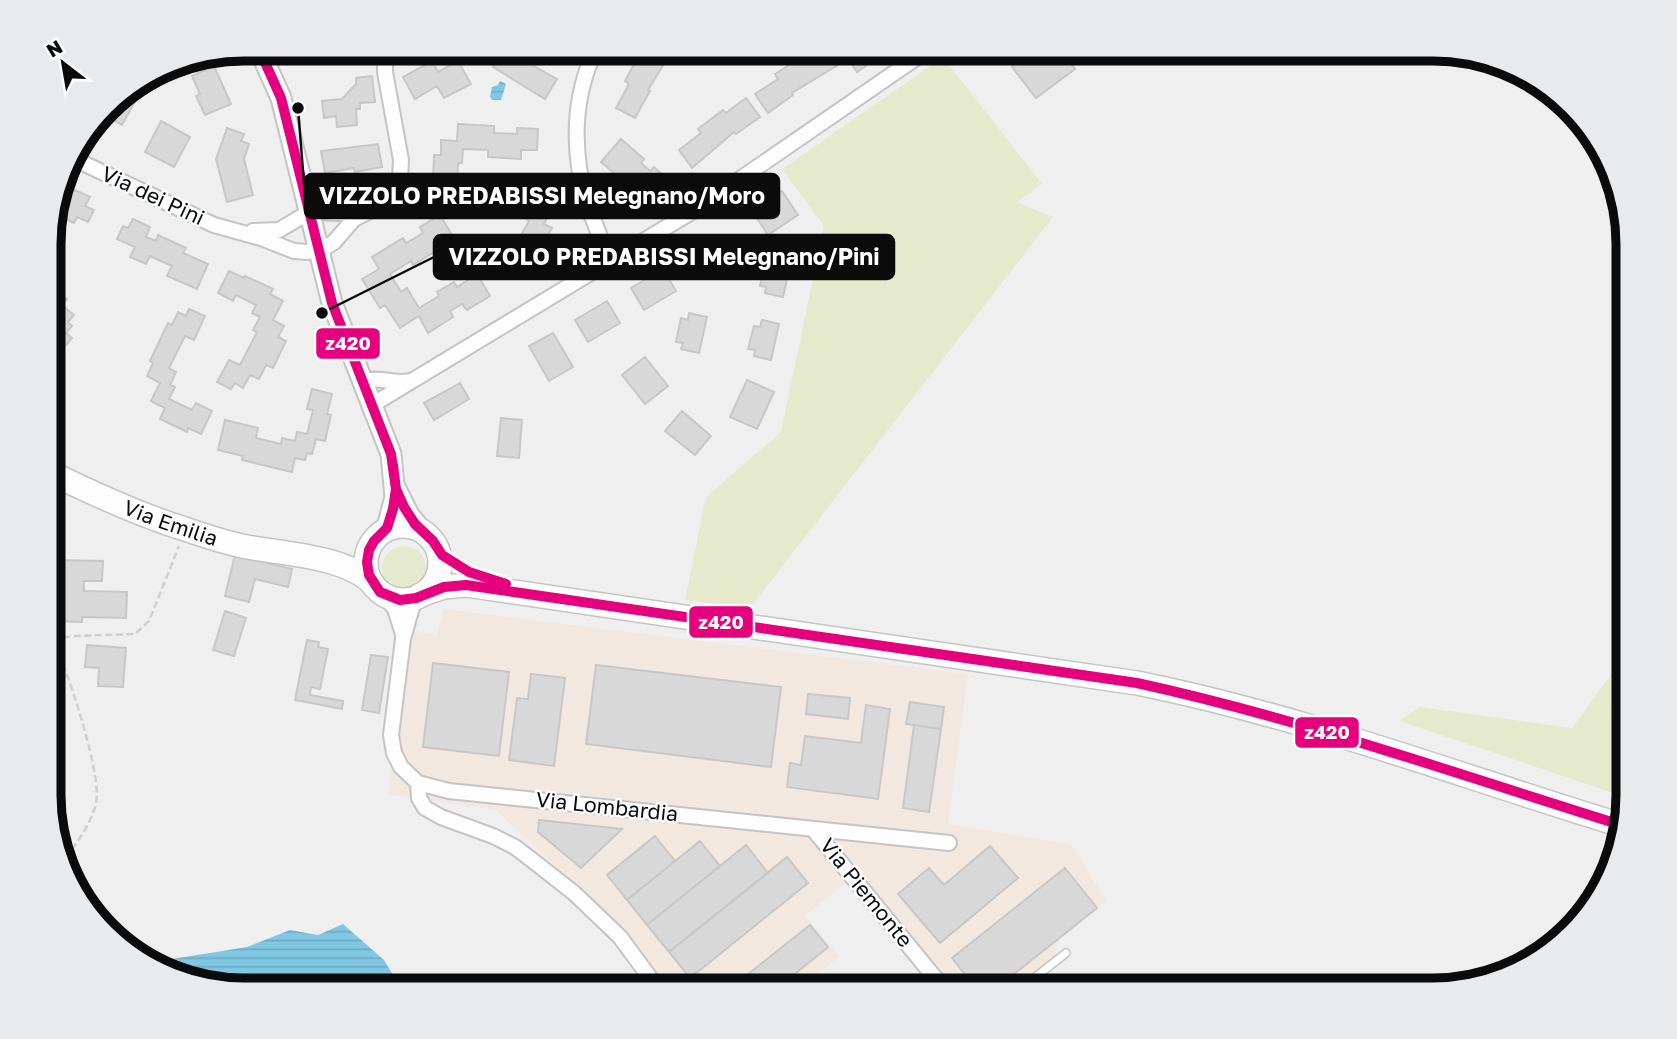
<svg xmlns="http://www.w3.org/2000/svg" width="1677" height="1039" font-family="'Golos Text',sans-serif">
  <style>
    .industrial { fill: #f2e8df }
    .green { fill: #e5eacd }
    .water { fill: url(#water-rules) }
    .building { fill: #d8d8d8; stroke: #c7c7c8; stroke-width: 2 }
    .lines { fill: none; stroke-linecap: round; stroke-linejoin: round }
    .lane-casing { stroke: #c4c4c5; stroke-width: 10 }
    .street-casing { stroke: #c4c4c5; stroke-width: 18 }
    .secondary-casing { stroke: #c4c4c5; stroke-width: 23 }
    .primary-casing { stroke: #c4c4c5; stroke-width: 26 }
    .path { stroke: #cecfcf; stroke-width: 2.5; stroke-dasharray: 7 3.5; stroke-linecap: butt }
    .lane { stroke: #fdfdfd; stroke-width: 7 }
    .street { stroke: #fdfdfd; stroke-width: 14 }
    .secondary { stroke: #fdfdfd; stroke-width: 19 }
    .primary { stroke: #fdfdfd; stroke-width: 23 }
    .bus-1-casing { stroke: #fcfdfe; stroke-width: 16 }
    .bus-1 { stroke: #e5007d; stroke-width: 10 }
    .labels { text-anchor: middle; stroke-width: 5; stroke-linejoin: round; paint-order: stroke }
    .street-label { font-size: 21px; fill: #0b0b0c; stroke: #fcfdfe }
    .rim { fill: none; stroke: #0b0b0c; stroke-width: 9 }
    .leader { fill: none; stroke: #0b0b0c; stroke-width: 2.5 }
    .callout-dot { fill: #0b0b0c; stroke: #fcfdfe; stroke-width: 2.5 }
    .callout { fill: #0b0b0c; stroke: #0b0b0c; stroke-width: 2.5 }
    .callout-label { font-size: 23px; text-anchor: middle; font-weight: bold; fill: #fff }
    .line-badge { stroke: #fcfdfe; stroke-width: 2.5 }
    .badge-label { font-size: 19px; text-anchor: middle; font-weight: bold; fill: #fff }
  </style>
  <defs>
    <pattern id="water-rules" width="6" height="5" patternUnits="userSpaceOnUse" patternTransform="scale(1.75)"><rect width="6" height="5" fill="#80c7e4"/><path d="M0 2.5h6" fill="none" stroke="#6daac2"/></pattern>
  </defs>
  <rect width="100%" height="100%" fill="#efeff0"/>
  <path class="industrial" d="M444,609L968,674L948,824L1068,844L1075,849L1106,901L1059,938L1055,955L1012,990H941L851,879L805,916L839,957L798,990H671L627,933L496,810L388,794L411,631L437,635Z"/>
  <path class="green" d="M943,57L1042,184L1017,202L1053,217L750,608L685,600L706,497L781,432L824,226L782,169Z
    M382 568a22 22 0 1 1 44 0a22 22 0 1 1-44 0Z
    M1628,651V798L1400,721L1419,707L1572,728Z"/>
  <path class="water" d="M500,81L506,84L501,100H492L490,97L492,87L498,85Z
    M343,924L384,960L402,990H244L156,963L172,959L247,947L290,930L318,935Z"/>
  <path class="building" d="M331,49H367L368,59L332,62Z
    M504,49L557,79L545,99L493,67Z
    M646,49H673L648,90L650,91L635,118L616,108L629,84L625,81L640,53L643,55Z
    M820,49H827L838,65L792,93L793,95L768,113L755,94L778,79L775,74L802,57L804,60Z
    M841,49H875L880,56L857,72Z
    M1036,49H1061L1075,69L1036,98L1012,67Z
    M1083,49H1109L1093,62Z
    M432,61L438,72L458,61L471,84L444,98L437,86L415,99L403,77Z
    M214,66L231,104L205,115L196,96L200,94L192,76Z
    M372,76L375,102L360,103V109H356L357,125L337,127L336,116L324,118L322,101L342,99L356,84V78Z
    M133,87L141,91L122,125L103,114L115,98Z
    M746,98L760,117L736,134L734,132L692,168L679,150L701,133L698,129L723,110L726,113Z
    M161,121L190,137L174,167L145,152Z
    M458,124L494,126V133L517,134V128L538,129L537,150H521V159L488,157V150L463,149L462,163H458L457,184L433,183L434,155H441V140L457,141Z
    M227,128L244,134L241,141L249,144L244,159L253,195L227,202L216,159Z
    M621,139L644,159L641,163L650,171L654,167L680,190L660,214L634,192L632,194L619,183L622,180L601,162Z
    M378,144L382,167L355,172L354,168L325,173L321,151Z
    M64,185L90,197L85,206L94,210L88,222L77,217L74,223L53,213L59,193Z
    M782,191L798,215L768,235L752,211Z
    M529,206L548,216L544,224L552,228L533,262L526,258L518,274L499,264L512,240L517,242L529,221L522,217Z
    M440,215L452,235L436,245L439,249L413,265L411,261L390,274L401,292L407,288L419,308L439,296L437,292L454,282L457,287L477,274L490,296L467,310L462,304L450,311L453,317L428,333L419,316L400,328L385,305L380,308L362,279L379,269L372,257L403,238L406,243L423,233L420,227Z
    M133,219L150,227L146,237L156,241L158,235L186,248L183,253L208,264L197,289L167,276L172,266L150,256L146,264L130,257L135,247L117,239L123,226L128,228Z
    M773,257L791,261L783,297L765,293L766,287L760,286L765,262L772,264Z
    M663,269L676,291L644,310L631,288Z
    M229,271L244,278L245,276L273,289L270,294L283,301L273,320L284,326L278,337L286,341L273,368L266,365L259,379L250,375L243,388L235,383L231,389L217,382L229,360L240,365L257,332L253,330L260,317L252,313L256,305L236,295L233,301L218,293Z
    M51,278L60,286L57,290L67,299L62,305L74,315L68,322L72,326L66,333L72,338L51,362Z
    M607,301L620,323L588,342L575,320Z
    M189,309L205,316L194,340L185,336L169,368L176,372L170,385L175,387L169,399L192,410L196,403L212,411L201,434L188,428L187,432L160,419L165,408L151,401L160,383L147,376L153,363L150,361L168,323L172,325L178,312L186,316Z
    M689,313L707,317L699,353L681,349L683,343L676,342L681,318L688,320Z
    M762,320L779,324L771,360L754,356L755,350L748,349L754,326L760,327Z
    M553,333L573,367L549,381L529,346Z
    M645,357L668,386L645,404L622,375Z
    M747,380L774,392L757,429L730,417Z
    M460,383L469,399L434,420L424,403Z
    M312,389L332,394L327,414L331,415L325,441L316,439L312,454L307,453L305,460L295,458L292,472L242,460L243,456L218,450L225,420L258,428L256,438L281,444L282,438L295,441L297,432L307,434L313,410L307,409Z
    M682,411L711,436L695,455L665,431Z
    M501,418L522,420L519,458L497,456Z
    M235,555L292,569L288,587L255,579L249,602L225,596Z
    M51,560L103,561L102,581H84V591L127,592L126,618L82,617V622L51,621L53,576H51Z
    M225,611L246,618L234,656L213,650Z
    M307,640L319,642L318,647L328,649L320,689L311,687L310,695L343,701L342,709L295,700Z
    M87,645L126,648L123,687L98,686L99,668L85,667Z
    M371,655L388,657L379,713L362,710Z
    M433,663L509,672L499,756L423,747Z
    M596,665L781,687L771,767L586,744Z
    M531,674L565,678L554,766L509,760L517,698L528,699Z
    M808,694L850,698L848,719L806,714Z
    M910,702L944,707L941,729L906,724Z
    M866,705L890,709L878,799L787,787L790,763L801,765L805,736L861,743Z
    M914,725L941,729L929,812L903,808Z
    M539,820L622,829L581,868L538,832Z
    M655,836L675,861L627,900L607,875Z
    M700,841L720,866L647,925L627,900Z
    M746,845L768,873L669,952L647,925Z
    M990,846L1018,878L940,943L898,894L929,868L944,885Z
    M787,857L808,883L690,978L669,952Z
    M1065,868L1097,908L994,990H977L952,958Z
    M810,925L828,947L775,990H728Z"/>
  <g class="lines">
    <defs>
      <path id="lane" d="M907,990L930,971
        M1019,990L1066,953"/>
      <path id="street" d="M596,49C572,97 572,153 587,203C594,225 606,242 604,265
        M70,157L214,225L261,238L294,251L307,252L323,249L334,242L354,219L374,209L390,196L400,180L401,160L385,72V49
        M253,231L279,230L301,217L315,212L361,214
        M363,381C380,376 394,385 410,381
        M372,405L698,208L929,49
        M383,593L395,609L403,634
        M420,595L412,607L403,639L391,735L394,753L401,767L418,783L449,791L949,843
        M418,783L419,798L425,808L441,817L493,836L515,847L532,860L574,893L620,937L659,990
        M813,829L945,990"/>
      <path id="secondary" d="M259,49L281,98L332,303L391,454L395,497L388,524L381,534
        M396,489L409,515L424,533"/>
      <g id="primary">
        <path id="s1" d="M51,473C94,494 139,515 185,529C205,536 226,543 247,547C284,554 347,556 374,585"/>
        <circle cx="403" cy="563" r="37"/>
        <path d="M420,595L444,587L466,585L1137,683C1302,716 1460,776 1621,825"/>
      </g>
    </defs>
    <use href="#lane" class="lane-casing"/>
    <use href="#street" class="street-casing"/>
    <use href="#secondary" class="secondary-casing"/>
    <use href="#primary" class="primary-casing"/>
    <path class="path" d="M51,635C65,662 103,776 96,803C92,823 75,844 65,861
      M53,639L75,636L135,634L149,621L179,546"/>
    <use href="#lane" class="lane"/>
    <use href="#street" class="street"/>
    <use href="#secondary" class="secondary"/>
    <use href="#primary" class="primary"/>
    <defs>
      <path id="bus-1" d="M259,49L281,98L332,303L391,454L396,489L393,509L387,528L374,541L369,550L367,562L369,575L380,592L400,600L416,598L444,587L466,585L1137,683C1302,719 1460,775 1621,825
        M393,465L396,489L404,507L415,524L433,541L442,555L469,572L506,584"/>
    </defs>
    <use href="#bus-1" class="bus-1-casing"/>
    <use href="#bus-1" class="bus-1"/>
  </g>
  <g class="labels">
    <g class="street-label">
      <text transform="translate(153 196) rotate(25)" y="7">Via dei Pini</text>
      <text dy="7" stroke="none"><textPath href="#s1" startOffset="130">Via Emilia</textPath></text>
      <text transform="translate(607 807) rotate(6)" y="7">Via Lombardia</text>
      <text transform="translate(866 893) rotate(51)" y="7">Via Piemonte</text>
    </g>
  </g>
  <path d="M0 0H1677V1039H0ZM244 61H1433A183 183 0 0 1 1616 244V795A183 183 0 0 1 1433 978H244A183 183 0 0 1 61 795V244A183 183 0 0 1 244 61Z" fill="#e9eaeb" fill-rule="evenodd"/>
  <path class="rim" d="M244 61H1433A183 183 0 0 1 1616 244V795A183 183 0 0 1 1433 978H244A183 183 0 0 1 61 795V244A183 183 0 0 1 244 61Z"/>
  <path class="leader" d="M298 108L305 196M322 313L434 257"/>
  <g class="callout-dot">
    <circle cx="298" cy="108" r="7"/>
    <circle cx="322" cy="313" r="7"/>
  </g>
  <g class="callout">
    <rect x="305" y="174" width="474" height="44" rx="7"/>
    <rect x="434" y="235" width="460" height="44" rx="7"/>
  </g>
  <g class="callout-label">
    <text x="542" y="204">VIZZOLO PREDABISSI Melegnano/Moro</text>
    <text x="664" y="265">VIZZOLO PREDABISSI Melegnano/Pini</text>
  </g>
  <g class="line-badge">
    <rect x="315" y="327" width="66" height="33" rx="7" fill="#e5007d"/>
    <rect x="688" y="605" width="66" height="34" rx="7" fill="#e5007d"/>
    <rect x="1294" y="716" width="66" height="33" rx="7" fill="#e5007d"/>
  </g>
  <g class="badge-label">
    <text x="348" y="350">z420</text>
    <text x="721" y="629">z420</text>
    <text x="1327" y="739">z420</text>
  </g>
  <g transform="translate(63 63) rotate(329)" stroke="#fcfdfe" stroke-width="5" paint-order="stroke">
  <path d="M0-5L12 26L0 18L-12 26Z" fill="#0b0b0c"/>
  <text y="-10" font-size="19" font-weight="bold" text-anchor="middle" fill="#0b0b0c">N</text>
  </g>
</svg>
